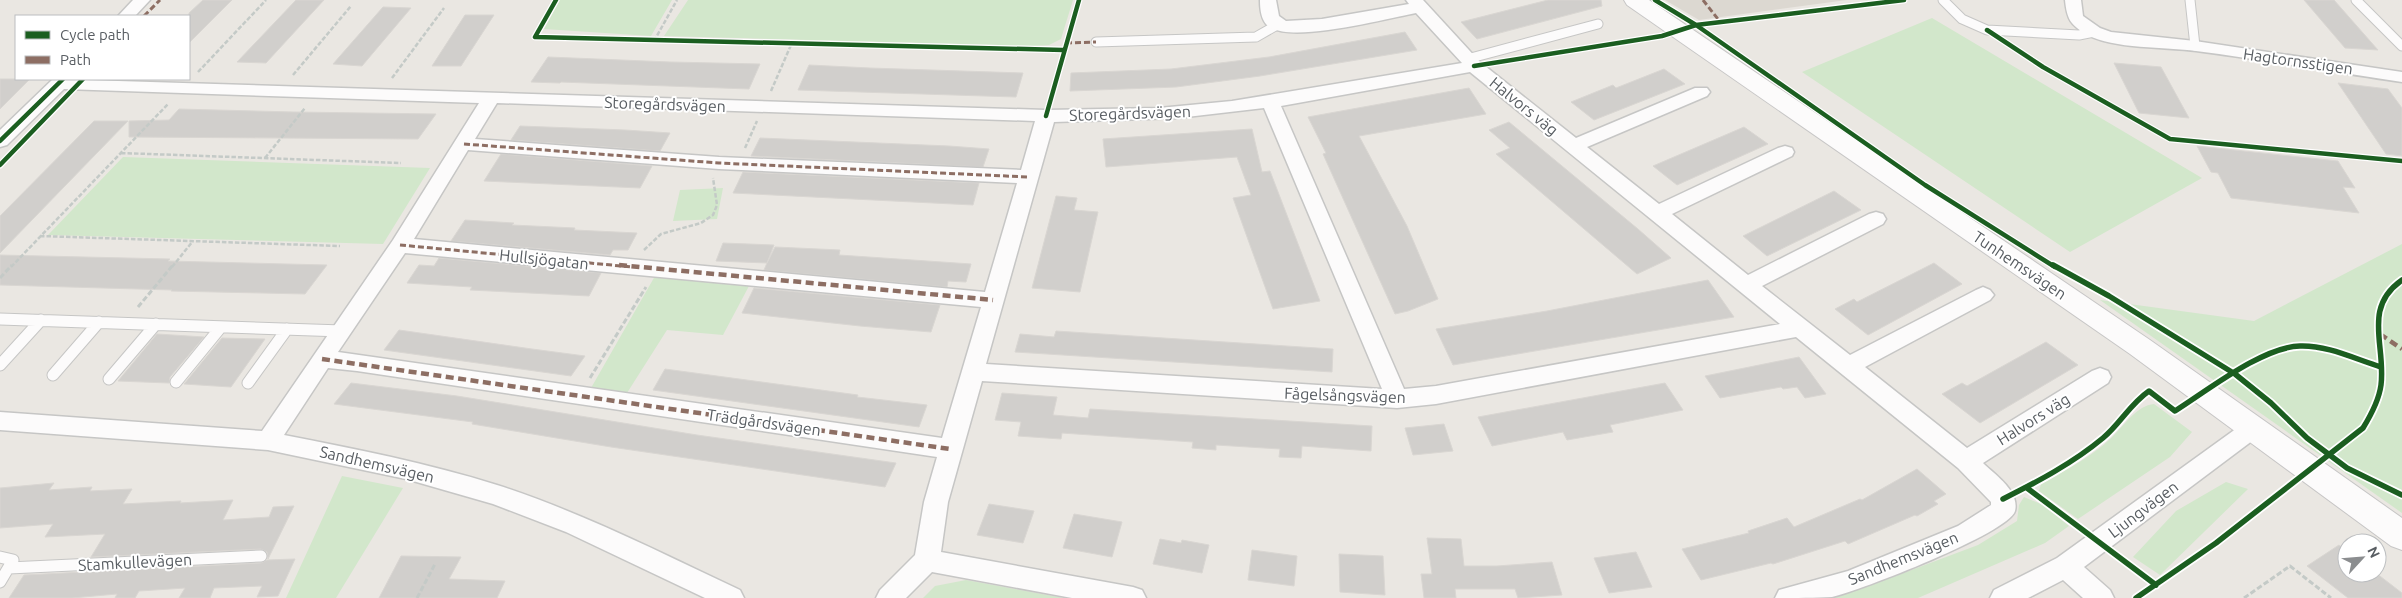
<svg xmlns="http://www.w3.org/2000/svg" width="2402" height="598" font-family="Ubuntu,sans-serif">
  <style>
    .education { fill: #dcd8d1 }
    .green { fill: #d2e7cb }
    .building { fill: #d1cfcc; stroke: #d9d6d2 }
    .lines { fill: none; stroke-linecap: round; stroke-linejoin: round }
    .lane-far1-casing { stroke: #c6c6c5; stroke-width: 11 }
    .lane-casing { stroke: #c6c6c5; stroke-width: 13 }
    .street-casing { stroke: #c6c6c5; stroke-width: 3 }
    .secondary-casing { stroke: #c7c6c6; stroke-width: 2 }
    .path-far1 { stroke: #c4cac7; stroke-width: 2.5; stroke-dasharray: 4.5 2; stroke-linecap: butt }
    .path { stroke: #c4cac7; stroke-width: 3; stroke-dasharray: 5.5 2.5; stroke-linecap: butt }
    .lane-far1 { stroke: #fcfbfb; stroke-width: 9 }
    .lane { stroke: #fcfbfb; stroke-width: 11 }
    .street { fill: #fcfbfb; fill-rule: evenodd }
    .secondary { fill: #fcfbfb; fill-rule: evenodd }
    .quiet-far1 { stroke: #8d6e63; stroke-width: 3; stroke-dasharray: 6 3; stroke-linecap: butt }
    .quiet { stroke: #8d6e63; stroke-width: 4.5; stroke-dasharray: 8 4.5; stroke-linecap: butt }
    .cycleway-far1-casing { stroke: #fff; stroke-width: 7 }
    .cycleway-casing { stroke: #fff; stroke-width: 9 }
    .cycleway-far1 { stroke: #1b5e20; stroke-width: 4.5 }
    .cycleway { stroke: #1b5e20; stroke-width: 5.5 }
    .labels { text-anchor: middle; stroke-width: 4; stroke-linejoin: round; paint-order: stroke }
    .street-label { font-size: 16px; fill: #585d62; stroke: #fff }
  </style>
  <rect width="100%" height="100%" fill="#eae7e2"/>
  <path class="education" d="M1665,0H1847L1699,20Z"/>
  <path class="green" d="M560,0H672L651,36L544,29Z
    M688,0H1073L1061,39L1049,45L1033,46L664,36Z
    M1932,18L2202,178L2070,252L1802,72Z
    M123,157L430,168L383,244L48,235Z
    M723,188L717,219L673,221L680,190Z
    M2402,244V513L2100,300L2254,321Z
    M655,276L749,286L723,335L667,330L627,393L591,388Z
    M2154,404L2192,432L2170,457L2078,519L2039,491L2041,484C2064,471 2097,454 2115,434C2127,422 2137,406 2154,404Z
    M342,476L403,488L336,598H286Z
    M2226,482L2248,489L2160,575L2133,557L2176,511Z
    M2024,497L2043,505L2069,526L2045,543L1918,598H1828L1861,589L1978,545L2017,521L2019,505Z
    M966,580L1064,598H923L935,586Z"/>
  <path class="building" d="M203,0H232L189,43V13Z
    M296,0H324L266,63L237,62Z
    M1548,0H1601L1602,6L1477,39L1461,22Z
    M2304,0H2334L2378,50L2345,48Z
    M383,7L411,8L362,66L333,64Z
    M465,15H494L461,66H432Z
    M1405,32L1417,50L1260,76L1176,87L1070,91L1071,73L1171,69L1269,57Z
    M548,57L670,62L760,64L749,89L561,82L560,83L531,82Z
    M2114,63L2161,67L2189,118L2139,113Z
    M809,65L870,68L1023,73L1016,97L798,90Z
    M1664,69L1685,84L1594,120L1571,102L1613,85L1616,88Z
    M0,79H30L0,109Z
    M2338,83L2388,89L2402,108V156L2386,154Z
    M1469,88L1486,114L1359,136L1407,226L1438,299L1408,311L1395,314L1323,154L1326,153L1308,117Z
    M179,109L294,112L436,114L418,139L129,137V121L169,120Z
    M94,121H128L0,253V216Z
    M1509,122L1638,229L1671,258L1637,274L1496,154L1510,148L1489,130Z
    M520,126L625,130L670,133L660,151L511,140Z
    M1744,127L1768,144L1677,185L1653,166Z
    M1252,129L1262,172L1270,171L1320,301L1273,309L1233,198L1251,195L1237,157L1106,167L1103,139Z
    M760,138L949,146L989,149L983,167L751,156Z
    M2197,146L2338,161L2355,188L2343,187L2359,213L2231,198L2218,173L2211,172Z
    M501,154L652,166L640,188L484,181Z
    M743,172L979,183L973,205L733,193Z
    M1834,191L1861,210L1767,256L1743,236Z
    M1056,196L1077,198L1074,210L1098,212L1080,292L1032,288Z
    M465,220L514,223L512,225L575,228L574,230L637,233L628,250H613L610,255L451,241Z
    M723,243L774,245L767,263L775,247L840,250L839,255L971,264L966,282L948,281L947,287L764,270L767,263L716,261Z
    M0,255L170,259L168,261L327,265L305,294L171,291L172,290L0,285Z
    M439,258L601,273L589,296L470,290L472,287L407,283L419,265L434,266Z
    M1934,263L1962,284L1868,335L1835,309L1854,299L1857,302Z
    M1708,280L1734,317L1453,365L1436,329L1547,311Z
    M754,288L940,305L931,332L860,326L742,313Z
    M399,330L532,349L585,356L571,376L384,350Z
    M1056,331L1333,349L1332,372L1015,352L1020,334L1054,337Z
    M157,334L204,337L170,377L169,383L118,381Z
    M222,338L265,339L231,387L184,384Z
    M2046,342L2078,365L1980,423L1942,394L1962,383L1967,386Z
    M1799,357L1826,394L1805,398L1797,387L1783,389L1781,387L1720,398L1705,376Z
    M665,369L858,395L857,397L927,405L919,427L653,390Z
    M351,383L457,396L697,435L896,463L885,487L611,447L472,424L473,422L334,404Z
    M1665,383L1683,410L1610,425L1613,432L1567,440L1563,432L1492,446L1478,417Z
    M1002,393L1057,397L1053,415L1088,418L1090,409L1372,426L1371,451L1302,446L1301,458L1279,457L1280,449L1216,445V450L1192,448L1193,442L1062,433L1061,439L1018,436L1021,422L995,420Z
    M1444,424L1453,451L1413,455L1405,428Z
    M1917,469L1946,494L1934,501L1938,504L1917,516L1915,515L1848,544L1845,541L1773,564L1771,563L1701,580L1682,549L1749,533L1748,531L1787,518L1794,527L1860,499L1862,500Z
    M54,483L49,490L92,487L90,491L132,489L123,504L181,501L180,503L233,500L223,520L269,517L273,507L294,506L268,559L267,552L261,549L91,557L105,534L45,537L53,524L0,528V488Z
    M989,504L1034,511L1023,543L977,535Z
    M1074,514L1122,522L1112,557L1063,548Z
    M1427,538L1461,539L1464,566H1497L1552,562L1562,595L1518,598L1515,589H1455L1456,598H1424L1421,574H1432Z
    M1160,539L1181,543L1182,540L1209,545L1202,573L1153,564Z
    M2339,545L2347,552V573H2376L2402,593V598H2348L2307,566Z
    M1252,550L1297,556L1294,586L1248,580Z
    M1636,552L1652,587L1609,593L1594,558Z
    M1339,554L1383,556L1385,595L1340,592Z
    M401,556L461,557L449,579L505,581L497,598H379Z
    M295,559L278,596L257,597L262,586L214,588L210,598H179L185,588L139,591L135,598H115L117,594L72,598H9L24,575L261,563L267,560Z"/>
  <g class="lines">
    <defs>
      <path id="lane-far1" d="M1943,0L1962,19L1987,30L2079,35L2094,32
        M2190,0L2195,46
        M2356,0L2402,46
        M1096,42L1256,37L1277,25
        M1467,59L1598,24"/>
      <path id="lane" d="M0,319L342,331
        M0,365L41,320
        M53,375L99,322
        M109,379L156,324
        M176,382L221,327
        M248,383L287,329
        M0,557L13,560L0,582
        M9,568L261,556"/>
      <path id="street" d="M133,0H150L135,16H118Z
        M1260,0H1276L1279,16L1286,21L1322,19L1409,4L1406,0H1423L1480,62L1576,138L1695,88H1707L1710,92L1707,96L1587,147L1659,204L1778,148L1785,146L1792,148L1794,152L1792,156L1672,214L1748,275L1869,214L1876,212L1883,214L1886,219L1883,224L1762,286L1850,355L1976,290L1983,287L1990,290L1994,295L1990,300L1865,367L1967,448L2092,371L2100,368L2108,371L2111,377L2108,383L1983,463C1994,474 2020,491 2015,511C2009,533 1859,591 1832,597C1815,598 1793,598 1775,598L1779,590L1848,571L1958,526L1991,505V502L1958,468L1796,337L1436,404L1397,408L982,381L948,502L941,552L1133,587L1142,590L1146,598H1072L932,572L906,598H876L880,590L915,555L924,502L937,457L357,371L328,368L284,435C356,449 427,463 497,485C581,512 661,553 740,590L744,598H705L566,532L493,504L406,479L268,450L0,430V412L262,431L393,240L479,103L64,89L7,145L0,147V130L53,79L1046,110L1159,108L1232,101L1462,63L1416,13C1385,19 1298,42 1271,28C1261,23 1260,9 1260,0ZM1470,72L1780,324L1436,386L1404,389L1281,106ZM497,103L1035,121L1021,170L719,157L475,139ZM1264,108L1382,389L986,364L1054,122L1178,118ZM468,150L719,169L1017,183L985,292L414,239ZM405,253L981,307L942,438L338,352Z
        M2065,0H2081L2083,16L2100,28L2111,32L2195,41L2402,72V82C2333,72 2265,60 2196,51C2167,47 2112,49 2088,35C2070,25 2067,19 2065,0Z
        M2252,420L2260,423L2264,429L2260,435L2084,567L2110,590L2114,598H2083L2063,580L2028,598H1990L1994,590L2057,558L2244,423Z"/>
      <path id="secondary" d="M1624,0H1649L2150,340L2402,518V550L2391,546L2130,354L1627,5Z"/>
    </defs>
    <use href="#lane-far1" class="lane-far1-casing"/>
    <use href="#lane" class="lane-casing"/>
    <use href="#street" class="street-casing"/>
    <use href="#secondary" class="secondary-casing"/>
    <path class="path-far1" d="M654,41L677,0
      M198,72L266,0
      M293,75L351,6
      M392,78L444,8
      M771,91L791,45
      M745,148L757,121
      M121,153L401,163
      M265,158L305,108
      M40,236L340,246
      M644,250L661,234L701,223L713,215L717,205L713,178
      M11,267L168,104
      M172,267L193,241"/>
    <path class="path" d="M0,278L12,265
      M138,307L173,265
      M590,378L646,287
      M417,598L435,564
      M2244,598L2290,566L2331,598"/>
    <use href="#lane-far1" class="lane-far1"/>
    <use href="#lane" class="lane"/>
    <use href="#street" class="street"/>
    <use href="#secondary" class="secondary"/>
    <path class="quiet-far1" d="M1703,0L1721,23
      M144,16L160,0
      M1066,43L1096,42
      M464,144L719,163L1028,177
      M400,245L632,267"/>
    <path class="quiet" d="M619,265L993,300
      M2380,334L2402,349
      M322,359L950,449"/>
    <defs>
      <path id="cycleway-far1" d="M556,0L535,37L1063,50
        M1655,0L1696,25L1925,185L2055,267
        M1987,30L2043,67L2170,139L2402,161
        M1474,66L1662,36L1696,25L1904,0
        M1046,116L1079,0
        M0,141L63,79
        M0,165L83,79"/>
      <path id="cycleway" d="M2053,265L2109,296L2235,374L2271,403L2307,438L2347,468L2402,495
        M2027,488L2156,585
        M2003,499C2037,482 2073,463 2103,438C2120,424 2130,404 2149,391L2175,411C2207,391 2262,347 2300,346C2327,345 2355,359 2381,367
        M2136,598L2216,543L2363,428C2371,415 2379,400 2381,385C2386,345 2362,308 2402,280"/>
    </defs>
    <use href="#cycleway-far1" class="cycleway-far1-casing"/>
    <use href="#cycleway" class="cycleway-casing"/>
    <use href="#cycleway-far1" class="cycleway-far1"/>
    <use href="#cycleway" class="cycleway"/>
  </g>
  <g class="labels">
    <g class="street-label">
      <text transform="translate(2298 61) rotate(8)" y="6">Hagtornsstigen</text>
      <text transform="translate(665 104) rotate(2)" y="6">Storegårdsvägen</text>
      <text transform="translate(1524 106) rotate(39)" y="6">Halvors väg</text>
      <text transform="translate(1130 113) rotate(-2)" y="6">Storegårdsvägen</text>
      <text transform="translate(544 259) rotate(6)" y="6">Hullsjögatan</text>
      <text transform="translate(2020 265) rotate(34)" y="6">Tunhemsvägen</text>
      <text transform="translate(1345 395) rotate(2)" y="6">Fågelsångsvägen</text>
      <text transform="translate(2033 419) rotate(-32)" y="6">Halvors väg</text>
      <text transform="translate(764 422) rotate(8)" y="6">Trädgårdsvägen</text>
      <text transform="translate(377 464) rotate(13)" y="6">Sandhemsvägen</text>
      <text transform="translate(2143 509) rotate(-37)" y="6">Ljungvägen</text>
      <text transform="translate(1903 558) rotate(-22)" y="6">Sandhemsvägen</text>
      <text transform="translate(135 562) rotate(-3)" y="6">Stamkullevägen</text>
    </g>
  </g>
  <rect x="15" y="15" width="175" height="65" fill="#ffffff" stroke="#bcbec0"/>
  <rect x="25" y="31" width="25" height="8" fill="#1b5e20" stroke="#bcbec0"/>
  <text x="60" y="40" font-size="15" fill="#585d62">Cycle path</text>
  <rect x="25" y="56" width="25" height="8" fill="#8d6e63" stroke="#bcbec0"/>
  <text x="60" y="65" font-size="15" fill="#585d62">Path</text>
  <g transform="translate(2362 558) rotate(64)"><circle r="24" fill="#ffffff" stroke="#bcbec0"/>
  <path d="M0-4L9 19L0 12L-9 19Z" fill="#8b8d8f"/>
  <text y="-8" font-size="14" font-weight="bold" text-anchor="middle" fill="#585d62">N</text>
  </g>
</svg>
